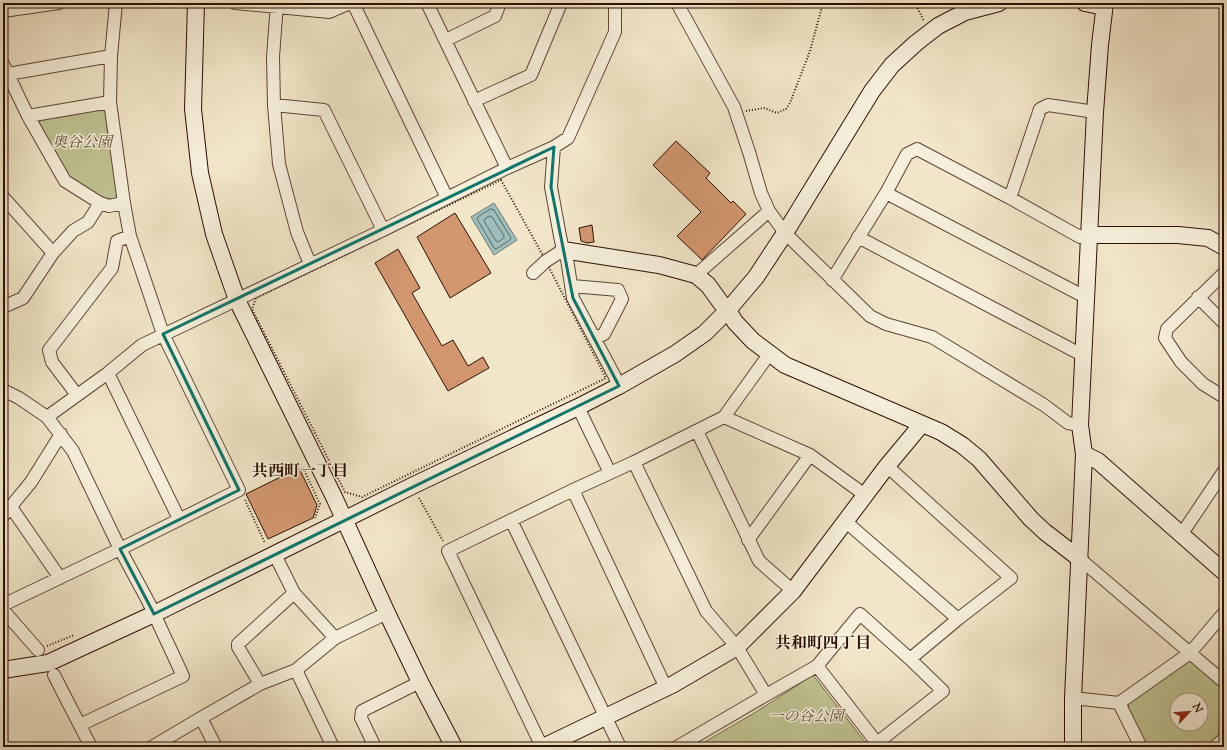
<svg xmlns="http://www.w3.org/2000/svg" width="1227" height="750" font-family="'Sorts Mill Goudy','Noto Serif JP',serif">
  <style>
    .green { fill: #c0c392; stroke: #76694c; fill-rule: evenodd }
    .water { fill: #9cbebc; stroke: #707873 }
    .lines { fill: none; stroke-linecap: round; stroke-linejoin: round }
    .shore { stroke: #646660; stroke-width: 1 }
    .building { fill: #d39770; stroke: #2d0f05 }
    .street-casing { stroke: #5e4536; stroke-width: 14 }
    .secondary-casing { stroke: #2d0f05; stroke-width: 18 }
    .path { stroke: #2d0f05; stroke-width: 2; stroke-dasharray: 1 2; stroke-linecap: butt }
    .street { stroke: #f6efdb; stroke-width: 12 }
    .secondary { stroke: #f6efdb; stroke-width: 16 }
    .marked { fill: none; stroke: #0f766e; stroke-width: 3; stroke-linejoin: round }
    .labels { text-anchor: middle; stroke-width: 3; stroke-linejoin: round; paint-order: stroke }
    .park-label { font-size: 15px; font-style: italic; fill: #604e36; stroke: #f6efdb }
    .neighbourhood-label { font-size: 16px; font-weight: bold; fill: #2d0f05; stroke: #f6efdb }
  </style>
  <rect width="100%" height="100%" fill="#f1e6c8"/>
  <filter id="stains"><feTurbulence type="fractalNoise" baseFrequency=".005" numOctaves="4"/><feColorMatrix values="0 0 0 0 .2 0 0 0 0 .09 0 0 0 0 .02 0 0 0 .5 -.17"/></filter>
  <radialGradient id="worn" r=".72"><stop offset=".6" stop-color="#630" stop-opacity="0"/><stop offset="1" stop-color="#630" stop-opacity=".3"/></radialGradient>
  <path class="green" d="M104,109L107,112L117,195L114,199H105L67,177L39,123L40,119Z
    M1185,661L1193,662L1224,689V732L1208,747H1147L1128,707V701ZM1177,700H1201V724H1177Z
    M813,675L869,747H696L756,712Z"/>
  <path class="water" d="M494,203L517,240L494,255L471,217Z"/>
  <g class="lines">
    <path class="shore" d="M491,209L494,210L511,238L510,240L496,249L494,248L477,219L478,217Z
      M490,216L492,217L504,236V238L498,242L496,241L484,221L485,219Z"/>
  </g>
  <path class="building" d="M676,141L710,173L706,178L731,203L733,201L746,214L702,260L677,236L701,212L653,165Z
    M455,213L491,273L450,298L417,237Z
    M592,225L594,242L587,243L581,241L579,228Z
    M398,249L420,288L412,293L442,346L453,340L468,366L483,357L489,368L448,391L375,263Z
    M299,468L317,505L313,518L268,539L246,494Z"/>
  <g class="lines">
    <defs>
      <path id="street" d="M235,3L329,12L350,3
        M277,3L273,57L274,105L279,164L297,232L310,264
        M353,3L447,198
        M427,3L507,168
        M615,3V32L568,138L554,147L551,187L560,236L563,250L567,259L573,298L614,375L619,386
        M677,3L734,107L749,152L761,193L769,211L785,233L870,316L886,324L932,337L1044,405L1068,423L1080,425
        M3,11L59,3
        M446,40L495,16L500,3
        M3,64L28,116L65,181L100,203L109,206L124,203
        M8,74L111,56
        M474,101L531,75L561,3
        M274,105L324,110L383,230
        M28,116L110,102
        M886,193L1087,298
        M3,197L53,253
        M1010,198L1040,109L1048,105L1095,112
        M858,237L1084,356
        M533,273L546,261L563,250
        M1224,273L1167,329L1165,338L1181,362L1203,384L1224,397
        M696,275L769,211
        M832,280L886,193L907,154L917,149L1010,198L1080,237L1090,235
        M572,286L618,290L622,299L604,334L595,338
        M1198,297L1224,323
        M3,307L23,298L53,253L73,231L88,222L100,203
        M108,373L179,519
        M3,390L19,398L47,417L73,451L120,549L149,603L183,676L80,725
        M77,395L52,362L49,350L112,268L117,241L130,236
        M578,407L610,473
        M47,417L108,373L142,345L383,230L507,168L554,147
        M724,417L810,455L865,495
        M697,431L759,561L793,591
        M887,466L1011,578L958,619
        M573,490L666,688
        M11,507L60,578
        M3,516L31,482L61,434
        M511,520L620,747
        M845,521L958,619L910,659
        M1181,535L1224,471
        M748,540L810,455
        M275,555L294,593L335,638
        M1080,559L1224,682
        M3,605L120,549L239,490L163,334L130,236L124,203L110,102L111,56L116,3
        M3,610L38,650
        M860,614L910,659L943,691L877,743L817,666Z
        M296,670L333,747
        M54,675L91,747
        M260,684L238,647V644L294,593
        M766,695L817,666
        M1073,698L1119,703L1190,653L1224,613
        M1119,703L1141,747
        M201,718L216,747
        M152,747L201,718L260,684L296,670L335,638L387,613
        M375,747L361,718L362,711L420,682
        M542,747L448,551L573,490L634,462
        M677,747L766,695L737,647L706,611L634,462L724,417L770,353
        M1215,747L1224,739"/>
      <path id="secondary" d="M196,3L193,109L200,173L214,234L237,300L334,497L387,613L420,682L454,747
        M1085,3L1104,7
        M1090,235H1178L1208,238L1224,247
        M563,250L659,265L696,275L708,285L721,303L728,310L735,322L753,341L785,365L941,432L962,445L979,459L1031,519L1045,532L1080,559
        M1084,454L1098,461L1224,572
        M3,670L48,663L154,614L414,485L578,407L619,386L675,354L705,333L728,310L756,277L785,233L872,91L892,65L916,43L938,26L965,12L999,3
        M543,747L672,685L737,647L793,591L887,466L922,424
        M1073,747V698L1084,454L1080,425L1095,112L1100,45L1105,3"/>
    </defs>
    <use href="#street" class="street-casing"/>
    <use href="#secondary" class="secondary-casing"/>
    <path class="path" d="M919,3L917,7L924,21
      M746,111L764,108L777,113L786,109L790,103L810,51L823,3
      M501,180L541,252L606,378L362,497L345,492L252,309L256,298Z
      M303,468L320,504L315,518
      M419,498L443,541
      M245,500L265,543
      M47,646L74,635"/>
    <use href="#street" class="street"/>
    <use href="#secondary" class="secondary"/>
  </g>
  <path class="marked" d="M554,147L551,187L573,298L619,386L154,614L120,549L239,490L163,334Z"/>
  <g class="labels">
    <g class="park-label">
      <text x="82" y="147">奥谷公園</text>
      <text x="806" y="721">一の谷公園</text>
    </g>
    <g class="neighbourhood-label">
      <text x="300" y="476">共西町一丁目</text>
      <text x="823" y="648">共和町四丁目</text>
    </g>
  </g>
  <rect width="1227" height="750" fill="none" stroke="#f1e6c8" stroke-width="16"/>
  <rect x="4" y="4" width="1219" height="742" fill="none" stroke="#2d0f05" stroke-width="2"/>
  <rect x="8" y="8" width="1211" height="734" fill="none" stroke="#2d0f05"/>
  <g transform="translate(1189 712) rotate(64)"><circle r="19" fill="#f6efdb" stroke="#a69585"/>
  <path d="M0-3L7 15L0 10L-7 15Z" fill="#8f2418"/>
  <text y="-6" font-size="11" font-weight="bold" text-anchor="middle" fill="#2d0f05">N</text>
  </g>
  <rect width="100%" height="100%" filter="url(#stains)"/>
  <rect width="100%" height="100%" fill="url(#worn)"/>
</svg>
